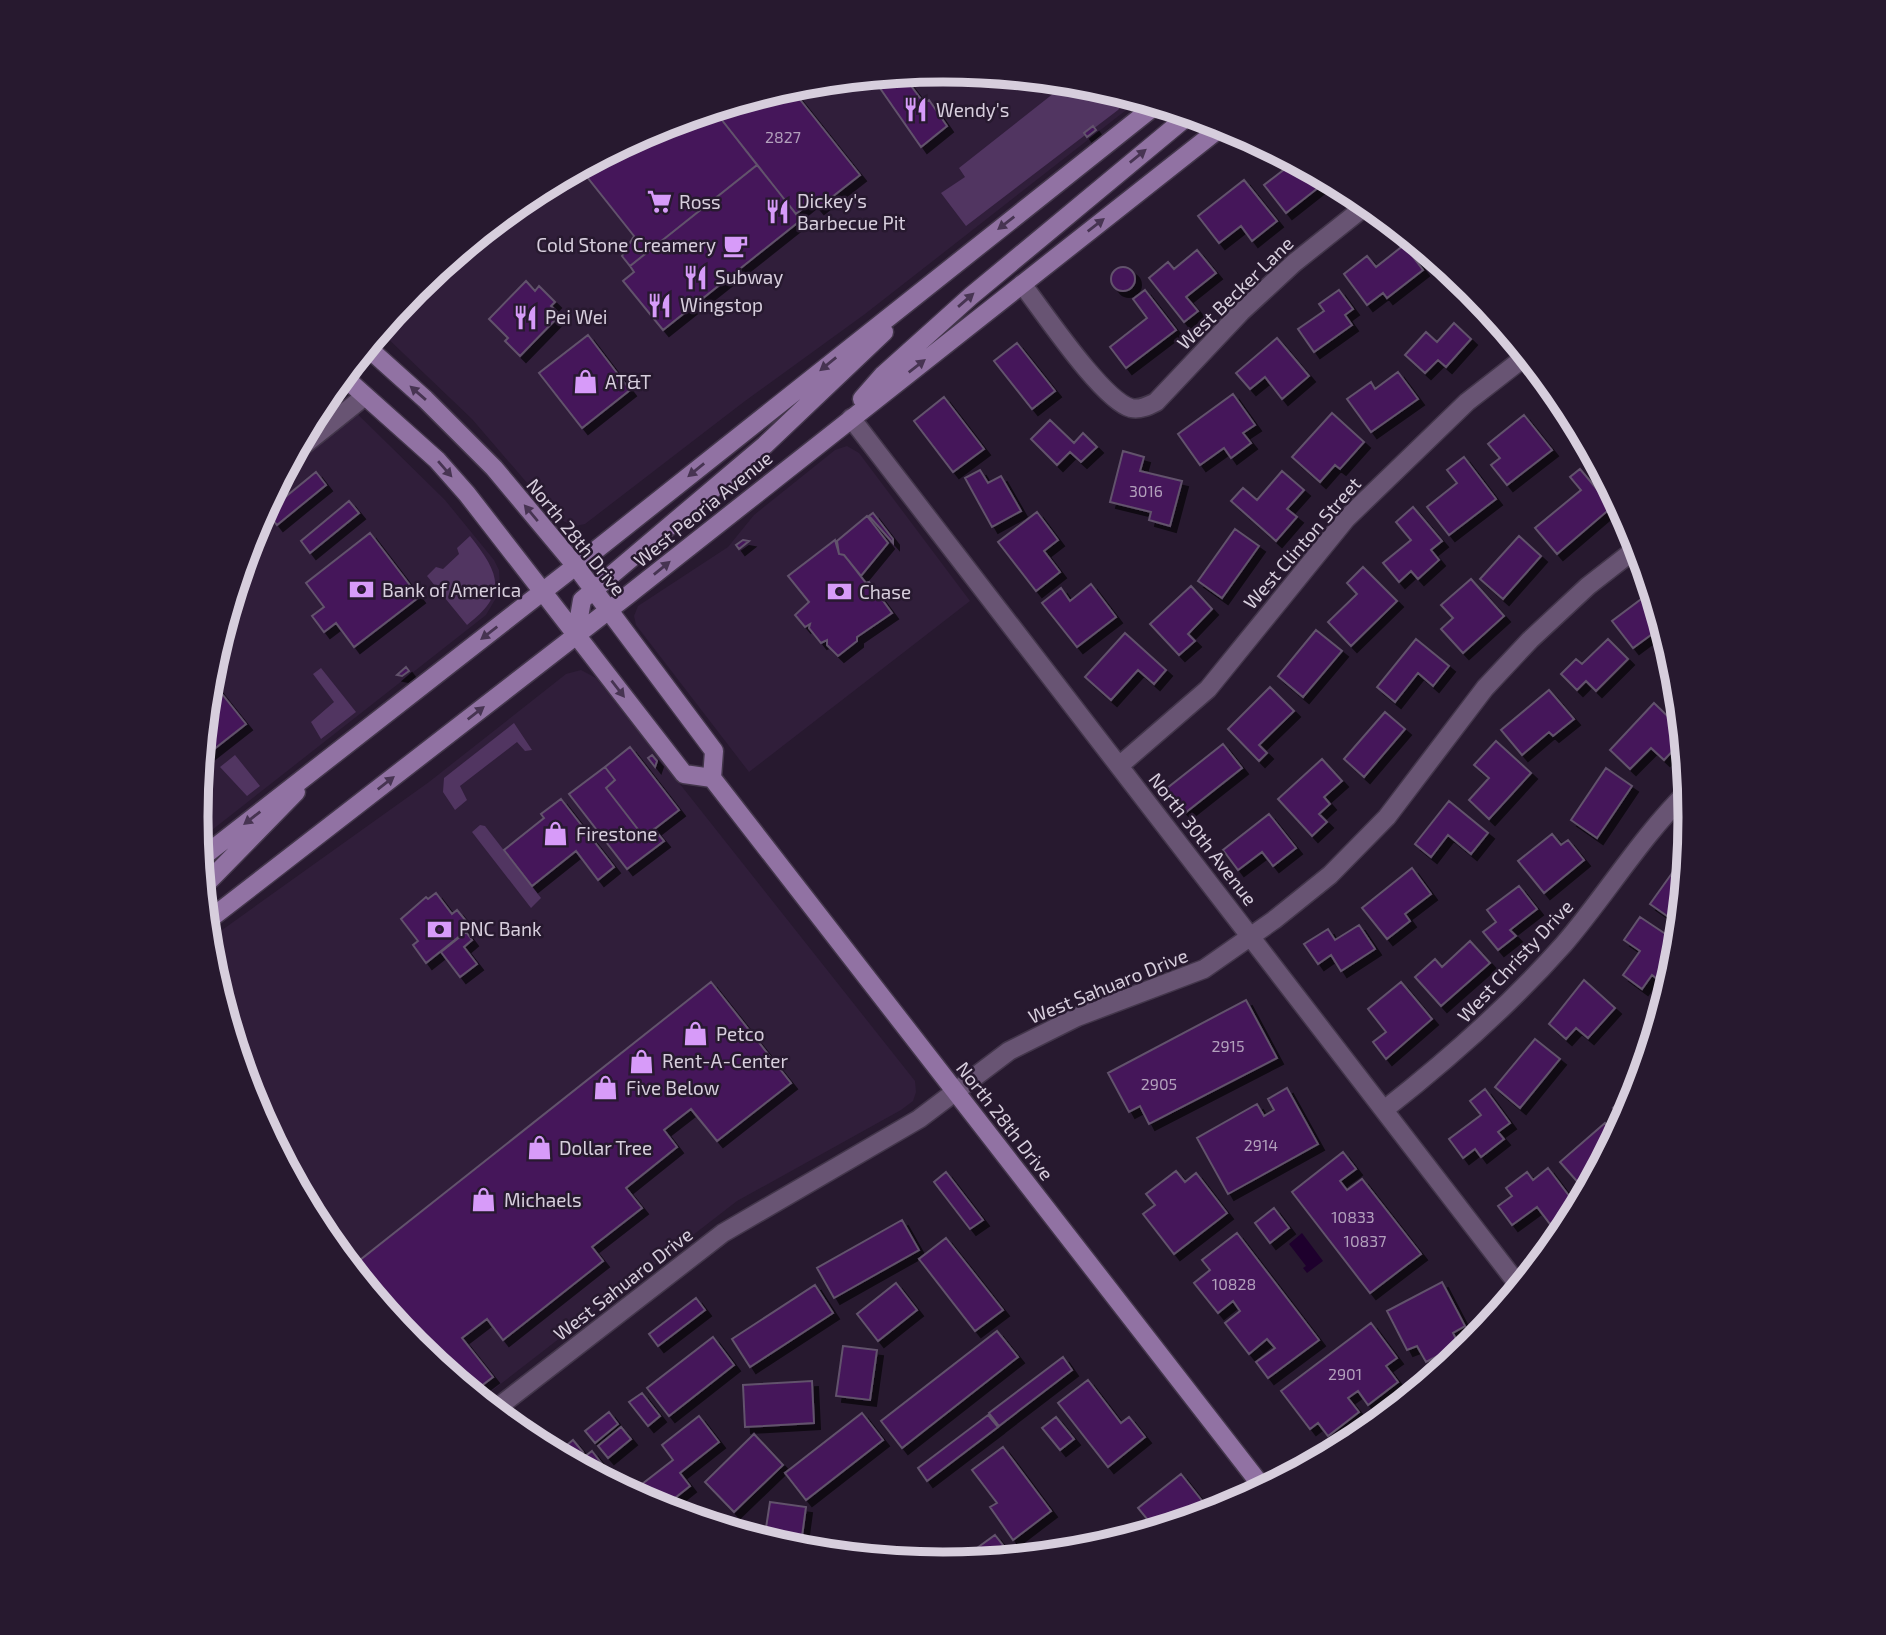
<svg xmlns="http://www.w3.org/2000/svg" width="1886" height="1635" font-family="'Exo 2',sans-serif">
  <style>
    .built { fill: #301e3a }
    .green { fill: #513561 }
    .water { fill: #1e002d }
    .building { fill: #44165a; stroke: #62526c; stroke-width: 2; filter: url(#shadow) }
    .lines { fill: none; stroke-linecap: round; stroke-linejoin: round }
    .street-casing { stroke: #43364b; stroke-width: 21 }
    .secondary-casing { stroke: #43364b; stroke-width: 21 }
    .street { stroke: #685473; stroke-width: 18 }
    .secondary { stroke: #9172a3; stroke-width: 18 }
    .oneway { fill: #473452 }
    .labels { text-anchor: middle; stroke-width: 5; stroke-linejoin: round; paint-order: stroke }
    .number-label { font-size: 16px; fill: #b2a0bc }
    .poi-label { font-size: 19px; fill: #d7cedd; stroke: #27192f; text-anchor: start }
    .street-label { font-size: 19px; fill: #d7cedd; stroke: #27192f }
    .rim { fill: none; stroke: #d7cedd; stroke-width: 9 }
  </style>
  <defs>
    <filter id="shadow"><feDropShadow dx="6" dy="6" stdDeviation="0" flood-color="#0009"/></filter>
  </defs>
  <rect width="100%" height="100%" fill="#27192f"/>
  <path class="built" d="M943,70L1089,84L1139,100L865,314L745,401L585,524L575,526L558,519L472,419L380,331L415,289L528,196L657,127L798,84Z
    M332,389L445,500L494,560L499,570L500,591L486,615L198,841L196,817L210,671L253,531L322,402Z
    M847,446L859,453L970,601L749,772L636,625L634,616L638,606L728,547L754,515L835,450Z
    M581,670L596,678L915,1081L916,1092L913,1101L901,1110L737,1201L480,1400L414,1346L321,1232L252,1103L210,963L208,940L429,782L566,674Z"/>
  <path class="green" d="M1068,82L1089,84L1123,95L1126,101L1118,110L966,226L941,193L965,177L959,168Z
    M470,536C499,573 509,593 467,625L427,576L436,567L443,569L459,554L457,548Z
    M321,668L356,712L321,739L311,722L334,702L313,674Z
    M514,723L532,750L525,751L517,742L460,786L467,800L455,810L443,792L444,778Z
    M235,755L260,786L247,796L220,767Z
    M480,825L485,826L541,898L531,908L472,832Z"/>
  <path class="water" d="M1302,1233L1323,1261L1307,1273L1303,1268L1306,1266L1289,1244Z"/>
  <path class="building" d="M902,74L924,103L929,100L947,126L921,147L875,81L881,76Z
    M790,87L860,175L818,208L812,201L796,214L714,110Z
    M714,110L757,165L630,266L622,256L634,236L580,168L657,127Z
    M1093,126L1096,130L1087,137L1084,133Z
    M1294,162L1328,180L1286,213L1264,185Z
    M757,165L801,220L663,330L623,281L634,272L630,266Z
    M1244,180L1277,221L1252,241L1241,226L1219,243L1198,216Z
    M1404,245L1423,270L1387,298L1383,293L1367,305L1344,274L1367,256L1376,267Z
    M1197,250L1216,273L1186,297L1198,311L1184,322L1149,278L1168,262L1174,269Z
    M1111 279a12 12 0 1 1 24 0a12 12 0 1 1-24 0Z
    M526,281L535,291L539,286L555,302L551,306L560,315L520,356L505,341L508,338L489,319Z
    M1145,290L1176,330L1126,368L1110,347L1147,318L1133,299Z
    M1339,290L1353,309L1345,315L1352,325L1314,352L1298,329L1324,311L1319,304Z
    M1454,323L1471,339L1446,367L1438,360L1425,373L1405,355L1426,332L1437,342Z
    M588,335L630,390L582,428L539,373Z
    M1277,338L1309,376L1282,399L1265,377L1250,389L1236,373Z
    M1017,343L1055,391L1032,409L994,361Z
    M1398,372L1418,399L1371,432L1347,399L1371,382L1375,389Z
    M1233,394L1255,425L1243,433L1251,443L1231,458L1224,448L1200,465L1178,434Z
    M944,397L984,449L953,472L914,421Z
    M1332,413L1364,442L1340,469L1335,465L1320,482L1292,457Z
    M1524,415L1552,450L1507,485L1491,465L1500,458L1488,444Z
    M1050,420L1074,443L1083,433L1097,447L1081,462L1070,452L1057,465L1031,439Z
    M1123,451L1144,457L1140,471L1182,481L1170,526L1149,520L1151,512L1110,502Z
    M1464,457L1496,499L1449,535L1427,507L1457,483L1447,470Z
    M1580,469L1612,507L1557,554L1535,528L1581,490L1570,477Z
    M980,470L988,483L1001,476L1021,511L992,527L965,478Z
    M1282,471L1304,490L1287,509L1297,517L1276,541L1231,501L1243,488L1257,500Z
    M316,472L326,485L277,525L267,512Z
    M349,501L359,513L310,553L301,541Z
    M1413,507L1442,541L1431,550L1439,560L1418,579L1411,571L1399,582L1383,563L1411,540L1396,522Z
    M1037,512L1058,540L1044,551L1060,572L1036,591L998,542Z
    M873,513L893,539V543L869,516Z
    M867,516L888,543L861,576L844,555L839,554L837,541Z
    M1235,529L1259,546L1222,598L1198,581Z
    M370,533L419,597L354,647L336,623L324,632L312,616L324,607L306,583Z
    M1519,536L1541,556L1503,599L1480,579Z
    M743,540L749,541L739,549L736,545Z
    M835,540L839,554L844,555L866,583L869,582L892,613L857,637V641L838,656L827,645V640L821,643L809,628L810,624L805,627L795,615L809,602L788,576Z
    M1363,567L1397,601L1351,646L1328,622L1357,594L1347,583Z
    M1471,579L1504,616L1463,653L1441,629L1453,618L1441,605Z
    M1091,584L1116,617L1077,647L1042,603L1061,588L1070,601Z
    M1191,586L1212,609L1188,634L1195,641L1179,655L1150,624Z
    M1652,591L1665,635L1659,629L1633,648L1612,621Z
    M1316,630L1342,651L1303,697L1278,676Z
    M1125,633L1166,670L1154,684L1138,670L1111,700L1085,677Z
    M1416,639L1449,666L1433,686L1418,673L1395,702L1377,687Z
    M1608,639L1628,659L1596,691L1586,681L1577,690L1561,674L1576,659L1582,664Z
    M406,667L409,671L402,676L397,675Z
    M210,679L246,724L204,757L202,754Z
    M1677,684L1679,705L1668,694Z
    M1270,687L1294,711L1259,745L1267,753L1259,761L1228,729Z
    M1549,690L1574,719L1553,736L1549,732L1522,755L1501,730Z
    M1654,703L1682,730L1683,740L1664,760L1651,748L1630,769L1610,750Z
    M1385,712L1405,729L1364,777L1344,759Z
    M1496,741L1531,773L1489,819L1469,800L1489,778L1474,765Z
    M1223,744L1242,768L1185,813L1166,789Z
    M630,747L679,810L644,837L606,788L615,780L605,767Z
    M652,755L657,761L655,767L648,758Z
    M1322,759L1342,781L1324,797L1330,804L1319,814L1327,822L1312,836L1278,799Z
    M605,767L615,780L606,788L644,837L654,829L664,841L627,869L569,794Z
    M1606,768L1632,786L1597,838L1571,820Z
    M561,799L614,867L598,880L576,851L532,886L504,850L544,818L541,814Z
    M1449,801L1488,833L1471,854L1448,835L1431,857L1415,844Z
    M1269,814L1296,848L1273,866L1262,852L1238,870L1223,850Z
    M1552,834L1561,845L1568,840L1584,860L1544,893L1518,861Z
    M1680,862L1686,866L1680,925L1650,904Z
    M1412,868L1431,894L1405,914L1410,921L1387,939L1362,908Z
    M1519,886L1537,909L1510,930L1516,936L1498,950L1483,932L1496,922L1487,910Z
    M436,893L452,914L457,910L471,927L426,963L413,945L418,941L401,919L426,897L428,899Z
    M1640,917L1676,941L1665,956L1675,962L1661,982L1652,975L1642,989L1623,975L1640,951L1624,940Z
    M1359,925L1375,949L1341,971L1331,955L1318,964L1304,944L1328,929L1335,940Z
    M466,932L472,940L464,947L477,964L460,977L441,952Z
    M1470,941L1490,963L1441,1006L1415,977L1435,959L1442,967Z
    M1584,980L1615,1008L1588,1038L1576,1028L1566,1039L1549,1024Z
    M711,982L791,1083L717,1141L691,1109L664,1130L677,1147L626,1188L642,1208L592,1247L603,1261L503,1340L487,1319L462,1338L493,1377L472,1393L414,1346L350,1268Z
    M1401,982L1432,1019L1386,1059L1373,1042L1386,1032L1368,1009Z
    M1246,1000L1277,1058L1149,1124L1140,1106L1129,1112L1108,1073Z
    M1535,1039L1560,1059L1520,1108L1495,1087Z
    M1642,1077L1633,1104L1625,1119L1613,1108Z
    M1287,1088L1318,1144L1228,1194L1197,1138L1257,1104L1264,1116L1274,1110L1268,1099Z
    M1485,1089L1510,1123L1498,1132L1504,1139L1481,1157L1475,1149L1463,1158L1449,1139L1481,1115L1470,1101Z
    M1605,1123L1616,1136L1595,1176L1582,1187L1560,1162Z
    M1343,1152L1356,1169L1340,1181L1347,1190L1362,1179L1421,1254L1370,1293L1292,1192Z
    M1548,1168L1576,1205L1550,1224L1537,1207L1512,1225L1498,1206L1512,1196L1506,1188L1527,1172L1533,1180Z
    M1176,1171L1185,1182L1196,1173L1227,1213L1174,1254L1143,1214L1155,1205L1146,1194Z
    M946,1172L983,1220L970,1229L934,1182Z
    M1274,1208L1289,1228L1270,1243L1255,1223Z
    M902,1220L919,1250L834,1298L817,1268Z
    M1237,1233L1319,1340L1268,1378L1256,1362L1275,1348L1267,1339L1249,1354L1225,1323L1240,1311L1233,1301L1218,1313L1194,1283L1210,1270L1202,1260Z
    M946,1238L1003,1310L975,1331L919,1259Z
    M1442,1282L1465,1326L1453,1333L1459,1345L1426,1362L1417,1346L1407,1350L1387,1311Z
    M896,1283L917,1310L878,1341L857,1314Z
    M815,1285L833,1313L750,1367L732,1339Z
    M696,1298L705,1310L658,1346L649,1334Z
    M1371,1323L1397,1358L1386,1366L1398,1382L1368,1405L1358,1391L1348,1398L1359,1412L1328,1436L1318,1423L1310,1429L1281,1391Z
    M997,1331L1018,1357L902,1448L881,1421Z
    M713,1337L734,1365L669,1416L647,1388Z
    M843,1346L877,1350L870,1400L836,1396Z
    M1063,1357L1072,1370L999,1426L989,1413Z
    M1088,1380L1121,1423L1129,1417L1145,1437L1108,1467L1058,1403Z
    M812,1381L814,1423L745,1427L743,1385Z
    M642,1393L660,1416L648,1426L629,1402Z
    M609,1412L618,1424L595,1443L585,1431Z
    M862,1413L883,1440L806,1500L785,1473Z
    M988,1415L998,1427L927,1481L918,1468Z
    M699,1416L719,1442L680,1473L690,1486L661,1509L637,1498L633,1491L673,1460L662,1445Z
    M1056,1417L1074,1439L1060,1450L1042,1428Z
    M621,1427L631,1439L608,1458L598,1446Z
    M754,1434L783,1465L734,1512L705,1482Z
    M573,1440L583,1452L571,1462L556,1454Z
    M1003,1447L1051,1511L1013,1540L990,1507L997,1503L972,1470Z
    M592,1451L602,1464L591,1473L575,1464Z
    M1181,1474L1207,1507L1199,1513L1202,1516L1156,1530L1138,1508Z
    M770,1502L806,1507L800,1551L764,1541Z
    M714,1517L720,1527L703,1522Z
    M995,1535L1013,1558L955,1564Z"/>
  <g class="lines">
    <defs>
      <path id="street" d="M1022,284C1043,311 1102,400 1131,408C1140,410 1148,406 1156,402L1241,312L1294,263L1368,204
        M851,418L1520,1287
        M295,452L365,396
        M1119,766L1208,689L1346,519L1467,402L1526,356
        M1384,1110C1449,1059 1509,1006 1564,944C1607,894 1640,838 1688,791
        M493,1411L723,1233L919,1119L1009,1051L1077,1017L1204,969L1274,920L1330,875L1387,817L1485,688L1530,640L1588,586L1638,547"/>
      <path id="secondary" d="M367,347L425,399L494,468L575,565L714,751L712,778L1264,1489
        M343,376L437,460L467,494L684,774L712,778
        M1551,386L1566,405
        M862,399L883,375L971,296L1189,115
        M576,635L582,600L765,445L884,332
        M200,859L596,550L1156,105
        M202,888L296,792
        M206,922L627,596L1224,125"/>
    </defs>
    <use href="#street" class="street-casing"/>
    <use href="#secondary" class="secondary-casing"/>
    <use href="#street" class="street"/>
    <use href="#secondary" class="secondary"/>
  </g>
  <defs><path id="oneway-solid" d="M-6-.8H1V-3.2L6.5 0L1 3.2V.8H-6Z" transform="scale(1.75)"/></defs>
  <g class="oneway">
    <use href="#oneway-solid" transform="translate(1138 156) rotate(-39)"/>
    <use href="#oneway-solid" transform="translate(1006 223) rotate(142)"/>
    <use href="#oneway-solid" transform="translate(1096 225) rotate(-38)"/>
    <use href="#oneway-solid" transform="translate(966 300) rotate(-41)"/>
    <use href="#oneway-solid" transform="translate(828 364) rotate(141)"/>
    <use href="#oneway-solid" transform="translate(917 366) rotate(-38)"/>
    <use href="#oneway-solid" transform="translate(418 393) rotate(-139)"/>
    <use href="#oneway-solid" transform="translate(445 469) rotate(49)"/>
    <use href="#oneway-solid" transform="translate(696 470) rotate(141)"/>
    <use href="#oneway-solid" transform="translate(531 513) rotate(-130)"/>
    <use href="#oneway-solid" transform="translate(662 568) rotate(-39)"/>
    <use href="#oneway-solid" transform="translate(489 633) rotate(142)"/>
    <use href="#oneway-solid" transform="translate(618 689) rotate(52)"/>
    <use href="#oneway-solid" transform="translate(476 713) rotate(-38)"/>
    <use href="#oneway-solid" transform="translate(386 783) rotate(-38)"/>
    <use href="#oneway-solid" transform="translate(252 818) rotate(142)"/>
  </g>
  <defs>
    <symbol id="restaurant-bare" viewBox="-9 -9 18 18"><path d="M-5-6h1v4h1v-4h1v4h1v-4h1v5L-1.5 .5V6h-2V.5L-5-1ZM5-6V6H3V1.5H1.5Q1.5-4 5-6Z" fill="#d79bf9" stroke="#27192f" stroke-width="2.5" paint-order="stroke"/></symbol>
    <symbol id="supermarket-bare" viewBox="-9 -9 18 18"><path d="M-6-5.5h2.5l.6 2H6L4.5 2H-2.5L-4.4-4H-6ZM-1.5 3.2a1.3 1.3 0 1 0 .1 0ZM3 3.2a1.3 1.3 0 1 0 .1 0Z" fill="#d79bf9" stroke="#27192f" stroke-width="2.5" paint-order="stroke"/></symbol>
    <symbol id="cafe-bare" viewBox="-9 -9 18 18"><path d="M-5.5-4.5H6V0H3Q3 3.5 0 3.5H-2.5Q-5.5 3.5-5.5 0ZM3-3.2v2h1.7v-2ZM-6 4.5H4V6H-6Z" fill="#d79bf9" stroke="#27192f" stroke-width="2.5" paint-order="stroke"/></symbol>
    <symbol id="shop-bare" viewBox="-9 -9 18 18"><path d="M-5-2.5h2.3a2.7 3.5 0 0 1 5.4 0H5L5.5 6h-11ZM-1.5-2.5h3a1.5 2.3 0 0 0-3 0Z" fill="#d79bf9" stroke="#27192f" stroke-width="2.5" paint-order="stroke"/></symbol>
    <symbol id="bank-bare" viewBox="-9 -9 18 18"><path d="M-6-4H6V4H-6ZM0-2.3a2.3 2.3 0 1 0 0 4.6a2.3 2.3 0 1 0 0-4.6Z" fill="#d79bf9" stroke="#27192f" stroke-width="2.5" paint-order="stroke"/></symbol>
  </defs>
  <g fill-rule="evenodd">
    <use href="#restaurant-bare" x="898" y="92" width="35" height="35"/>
    <use href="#supermarket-bare" x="642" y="184" width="35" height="35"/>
    <use href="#restaurant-bare" x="760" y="194" width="35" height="35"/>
    <use href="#cafe-bare" x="718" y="228" width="35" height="35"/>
    <use href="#restaurant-bare" x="678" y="260" width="35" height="35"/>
    <use href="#restaurant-bare" x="642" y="288" width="35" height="35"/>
    <use href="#restaurant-bare" x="508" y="300" width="35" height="35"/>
    <use href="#shop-bare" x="568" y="364" width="35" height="35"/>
    <use href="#bank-bare" x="344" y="572" width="35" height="35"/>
    <use href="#bank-bare" x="822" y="574" width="35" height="35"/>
    <use href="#shop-bare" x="538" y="816" width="35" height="35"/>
    <use href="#bank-bare" x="422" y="912" width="35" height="35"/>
    <use href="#shop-bare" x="678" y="1016" width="35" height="35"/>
    <use href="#shop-bare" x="624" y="1044" width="35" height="35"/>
    <use href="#shop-bare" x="588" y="1070" width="35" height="35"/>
    <use href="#shop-bare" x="522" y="1130" width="35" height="35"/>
    <use href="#shop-bare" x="466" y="1182" width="35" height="35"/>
  </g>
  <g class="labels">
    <g class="number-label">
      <text x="783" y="143">2827</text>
      <text x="1146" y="497">3016</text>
      <text x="1228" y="1052">2915</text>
      <text x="1159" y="1090">2905</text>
      <text x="1261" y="1151">2914</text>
      <text x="1353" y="1223">10833</text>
      <text x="1365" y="1247">10837</text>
      <text x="1234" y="1290">10828</text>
      <text x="1345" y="1380">2901</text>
    </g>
    <g class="poi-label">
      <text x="936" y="117">Wendy's</text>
      <text x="797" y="208">Dickey's<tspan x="797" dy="22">Barbecue Pit</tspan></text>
      <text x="679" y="209">Ross</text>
      <text x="716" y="252" text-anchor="end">Cold Stone Creamery</text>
      <text x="715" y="284">Subway</text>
      <text x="680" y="312">Wingstop</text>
      <text x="545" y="324">Pei Wei</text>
      <text x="605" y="389">AT&amp;T</text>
      <text x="382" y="597">Bank of America</text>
      <text x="859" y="599">Chase</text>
      <text x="576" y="841">Firestone</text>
      <text x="459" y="936">PNC Bank</text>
      <text x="716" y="1041">Petco</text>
      <text x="662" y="1068">Rent-A-Center</text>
      <text x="626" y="1095">Five Below</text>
      <text x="559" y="1155">Dollar Tree</text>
      <text x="504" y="1207">Michaels</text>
    </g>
    <g class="street-label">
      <text transform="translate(1235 293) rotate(-44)" y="7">West Becker Lane</text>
      <text transform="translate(703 509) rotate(-39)" y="7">West Peoria Avenue</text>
      <text transform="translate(576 537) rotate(51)" y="7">North 28th Drive</text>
      <text transform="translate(1302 543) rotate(-49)" y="7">West Clinton Street</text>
      <text transform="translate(1203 839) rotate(52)" y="7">North 30th Avenue</text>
      <text transform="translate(1515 961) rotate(-47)" y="7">West Christy Drive</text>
      <text transform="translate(1108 986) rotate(-22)" y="7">West Sahuaro Drive</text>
      <text transform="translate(1005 1121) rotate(52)" y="7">North 28th Drive</text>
      <text transform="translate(623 1284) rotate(-38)" y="7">West Sahuaro Drive</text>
    </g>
  </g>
  <path d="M0 0H1886V1635H0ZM208 817a735 735 0 1 1 1470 0a735 735 0 1 1-1470 0Z" fill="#27192f" fill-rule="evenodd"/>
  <path class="rim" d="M208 817a735 735 0 1 1 1470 0a735 735 0 1 1-1470 0Z"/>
</svg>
